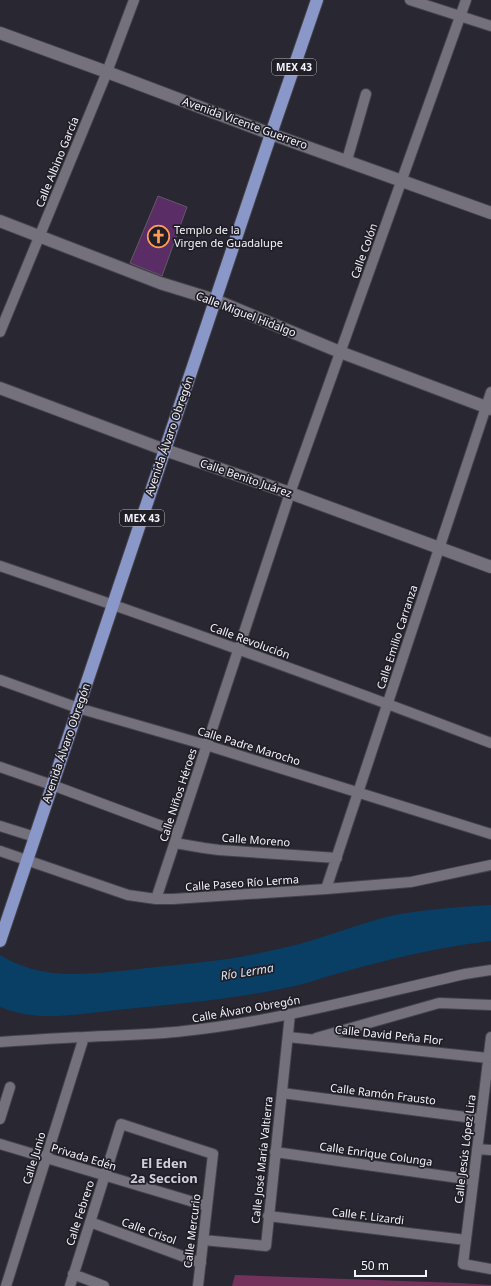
<svg xmlns="http://www.w3.org/2000/svg" width="491" height="1286" font-family="'Noto Sans',sans-serif">
  <style>
    .green { fill: #73325c }
    .water { fill: #093e65 }
    .building { fill: #5a2d66; stroke: #625a64 }
    .lines { fill: none; stroke-linecap: round; stroke-linejoin: round }
    .street-casing { stroke: #44424a; stroke-width: 12 }
    .secondary-casing { stroke: #44424a; stroke-width: 14 }
    .primary-casing { stroke: #44424a; stroke-width: 14 }
    .street { stroke: #74717d; stroke-width: 10 }
    .secondary { stroke: #74717d; stroke-width: 12 }
    .primary { stroke: #8a97c9; stroke-width: 12 }
    .labels { text-anchor: middle; stroke-width: 3.5; stroke-linejoin: round; paint-order: stroke }
    .shield { fill: #201e27; stroke: #b5b3bb; stroke-width: 1 }
    .shield-label { font-size: 10px; font-weight: bold; fill: #f5f3fa }
    .street-label { font-size: 11px; fill: #f5f3fa; stroke: #201e27 }
    .poi-label { font-size: 11px; fill: #f5f3fa; stroke: #201e27; text-anchor: start }
    .water-label { font-size: 12px; font-style: italic; fill: #d5e5f5; stroke: #201e27 }
    .quarter-label { font-size: 13px; font-weight: bold; fill: #d2cfdc; stroke: #201e27 }
  </style>
  <rect width="100%" height="100%" fill="#292731"/>
  <path class="green" d="M235,1275L459,1283L491,1285V1286H232Z"/>
  <path class="water" d="M491,905V941C440,947 389,959 340,973C326,976 313,982 299,985C239,999 178,1004 117,1010C76,1014 40,1023 0,1007V955C16,965 35,971 54,973C83,976 118,971 147,968C186,964 226,961 264,952C284,948 305,943 325,936C349,929 371,920 395,915C426,909 459,907 491,905Z"/>
  <path class="building" d="M158,196L187,207L162,276L130,263Z"/>
  <g class="lines">
    <defs>
      <path id="street" d="M410,0L491,26
        M347,160L366,94
        M0,332L107,72L134,0
        M0,566C165,622 328,681 491,743
        M0,680L78,708L206,745L491,834
        M0,767L52,785L178,832
        M0,826L35,837
        M175,843L204,848L219,850L337,858
        M0,851L128,895L156,899H173L326,889L411,882L491,865
        M326,889L491,392
        M156,899L290,493L466,0
        M288,1037L488,1058
        M491,1037L463,1264L491,1269
        M316,1038L439,1003L491,1005
        M0,1042C28,1040 56,1038 84,1037C118,1035 151,1035 184,1031C279,1021 372,995 465,974L491,970
        M282,1093L481,1119
        M0,1119L10,1087
        M0,1144L207,1206
        M477,1149L491,1150
        M275,1152L473,1180
        M268,1216L466,1240
        M90,1222L201,1263
        M203,1240L266,1246L290,1014
        M73,1274L104,1286
        M6,1286L84,1037
        M70,1286L121,1124L213,1154L198,1286"/>
      <path id="secondary" d="M0,33L107,72L271,134L491,213
        M0,221L160,283L215,300L340,352L491,409
        M0,388L165,450L290,493L491,567"/>
      <path id="primary" d="M0,941L271,134L317,0"/>
    </defs>
    <use href="#street" class="street-casing"/>
    <use href="#secondary" class="secondary-casing"/>
    <use href="#primary" class="primary-casing"/>
    <use href="#street" class="street"/>
    <use href="#secondary" class="secondary"/>
    <use href="#primary" class="primary"/>
  </g>
  <defs>
    <symbol id="church-ring" viewBox="-11 -11 22 22"><circle r="9.5" fill="#201e27" stroke="#fd9c55" stroke-width="1.5"/><path d="M-1.2-6h2.4v3.5h3.3v2.4h-3.3V6h-2.4V-.1h-3.3v-2.4h3.3Z" fill="#fd9c55"/></symbol>
  </defs>
  <g fill-rule="evenodd">
    <use href="#church-ring" x="146" y="224" width="25" height="25"/>
  </g>
  <g class="labels">
    <g class="shield">
      <rect x="272" y="59" width="44" height="16" rx="3"/>
      <rect x="120" y="510" width="44" height="16" rx="3"/>
    </g>
    <g class="shield-label">
      <text x="294" y="71">MEX 43</text>
      <text x="142" y="522">MEX 43</text>
    </g>
    <g class="street-label">
      <text transform="translate(245 123) rotate(20)" y="4">Avenida Vicente Guerrero</text>
      <text transform="translate(57 162) rotate(-68)" y="4">Calle Albino García</text>
      <text transform="translate(364 251) rotate(-70)" y="4">Calle Colón</text>
      <text transform="translate(246 314) rotate(21)" y="4">Calle Miguel Hidalgo</text>
      <text transform="translate(169 436) rotate(-71)" y="4">Avenida Álvaro Obregón</text>
      <text transform="translate(246 478) rotate(19)" y="4">Calle Benito Juárez</text>
      <text transform="translate(397 637) rotate(-72)" y="4">Calle Emilio Carranza</text>
      <text transform="translate(250 641) rotate(20)" y="4">Calle Revolución</text>
      <text transform="translate(66 743) rotate(-71)" y="4">Avenida Álvaro Obregón</text>
      <text transform="translate(249 746) rotate(17)" y="4">Calle Padre Marocho</text>
      <text transform="translate(178 795) rotate(-72)" y="4">Calle Niños Héroes</text>
      <text transform="translate(256 840) rotate(4)" y="4">Calle Moreno</text>
      <text transform="translate(242 883) rotate(-4)" y="4">Calle Paseo Río Lerma</text>
      <text transform="translate(246 1009) rotate(-10)" y="4">Calle Álvaro Obregón</text>
      <text transform="translate(389 1035) rotate(6)" y="4">Calle David Peña Flor</text>
      <text transform="translate(383 1094) rotate(7)" y="4">Calle Ramón Frausto</text>
      <text transform="translate(465 1149) rotate(-83)" y="4">Calle Jesús López Lira</text>
      <text transform="translate(376 1154) rotate(8)" y="4">Calle Enrique Colunga</text>
      <text transform="translate(84 1157) rotate(17)" y="4">Privada Edén</text>
      <text transform="translate(34 1158) rotate(-73)" y="4">Calle Junio</text>
      <text transform="translate(262 1160) rotate(-84)" y="4">Calle José María Valtierra</text>
      <text transform="translate(80 1213) rotate(-72)" y="4">Calle Febrero</text>
      <text transform="translate(368 1216) rotate(7)" y="4">Calle F. Lizardi</text>
      <text transform="translate(149 1231) rotate(20)" y="4">Calle Crisol</text>
      <text transform="translate(192 1231) rotate(-83)" y="4">Calle Mercurio</text>
    </g>
    <g class="poi-label">
      <text x="174" y="234">Templo de la<tspan x="174" dy="13">Virgen de Guadalupe</tspan></text>
    </g>
    <g class="water-label">
      <text transform="translate(247 972) rotate(-9)" y="4">Río Lerma</text>
    </g>
    <g class="quarter-label">
      <text x="164" y="1168">El Eden<tspan x="164" dy="15">2a Seccion</tspan></text>
    </g>
  </g>
  <path d="M355 1270v6h71v-6" fill="none" stroke="#f5f3fa" stroke-width="2"/>
  <text x="361" y="1270" font-size="12" fill="#f5f3fa" stroke="#201e27" stroke-width="3" paint-order="stroke">50 m</text>
</svg>
